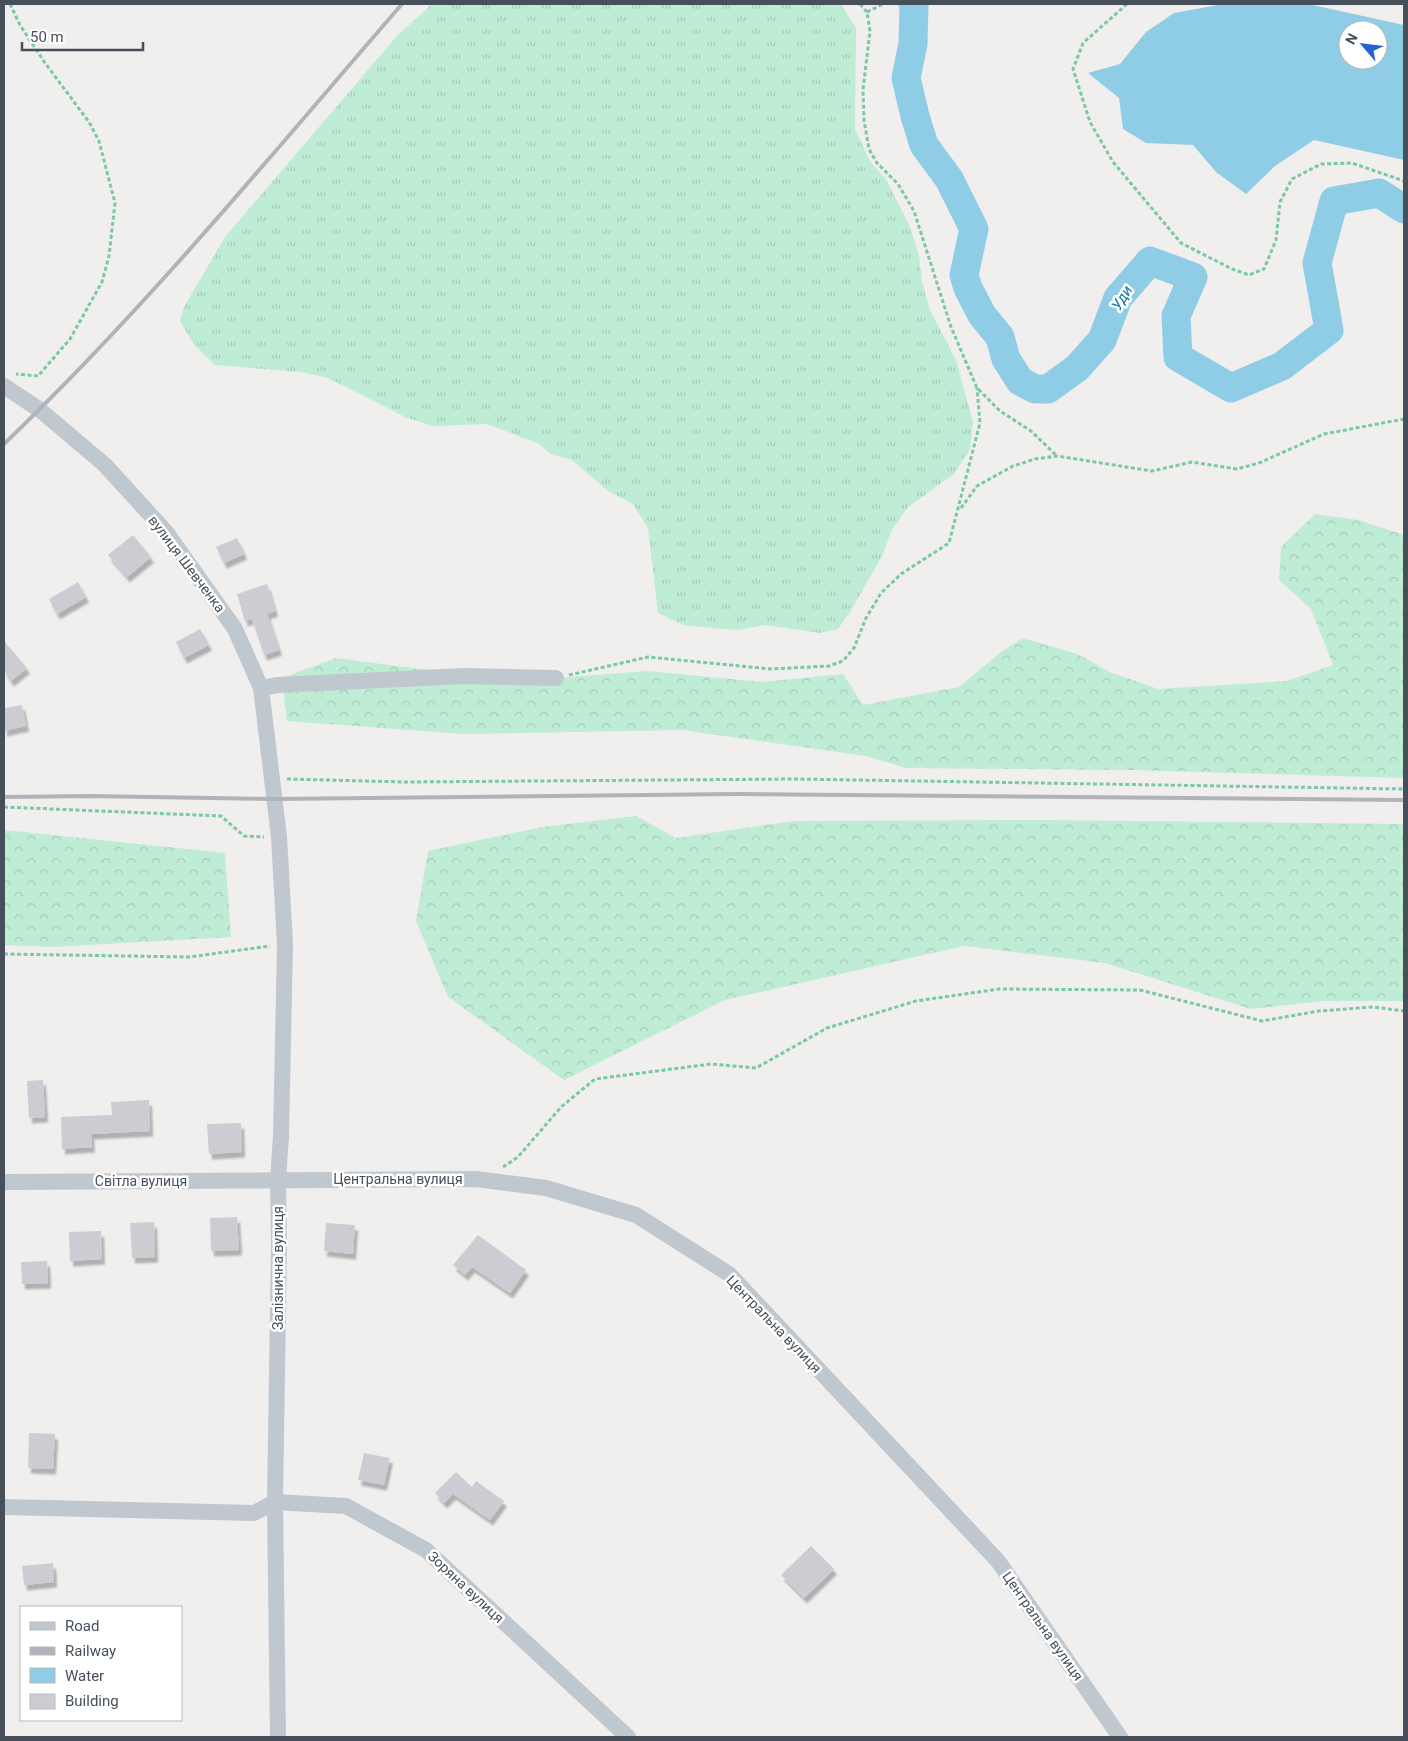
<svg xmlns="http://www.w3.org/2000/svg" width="1408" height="1741" font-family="Roboto,sans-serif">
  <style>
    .grass { fill: url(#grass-tufts) }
    .forest { fill: url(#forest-crowns) }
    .water { fill: #8fcde6; fill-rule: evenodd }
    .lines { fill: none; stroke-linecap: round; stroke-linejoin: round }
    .river { stroke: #8fcde6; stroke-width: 29 }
    .building { fill: #cbcdd3; filter: url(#shadow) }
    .path { stroke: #79c8a7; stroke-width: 3; stroke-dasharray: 4 2.5; stroke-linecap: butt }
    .minor { stroke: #bfc7cf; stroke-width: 16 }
    .rail { stroke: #b1b3b8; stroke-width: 4 }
    .labels { text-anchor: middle; stroke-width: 5; stroke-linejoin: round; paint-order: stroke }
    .street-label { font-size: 14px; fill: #47505a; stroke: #fff }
    .water-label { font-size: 15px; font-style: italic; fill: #1578a0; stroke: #fff }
  </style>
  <defs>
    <pattern id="grass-tufts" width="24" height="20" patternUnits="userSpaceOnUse" patternTransform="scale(1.25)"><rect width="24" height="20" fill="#bfecd4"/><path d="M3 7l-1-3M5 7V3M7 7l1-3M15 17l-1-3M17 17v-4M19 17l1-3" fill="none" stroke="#a6ccb8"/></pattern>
    <pattern id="forest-crowns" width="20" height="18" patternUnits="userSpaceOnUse" patternTransform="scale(1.25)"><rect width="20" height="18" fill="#bfecd4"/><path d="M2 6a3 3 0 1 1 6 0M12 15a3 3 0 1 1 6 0" fill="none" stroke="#a6ccb8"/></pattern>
    <filter id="shadow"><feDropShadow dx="3" dy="5.5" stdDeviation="1" flood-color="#0004"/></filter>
  </defs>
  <rect width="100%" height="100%" fill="#f1eeee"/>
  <path class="grass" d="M432,4H841L856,28L855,129L870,161L887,181L910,227L919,255L922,282L930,310L956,360L973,422L970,449L954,474L908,507L892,530L881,558L850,612L838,629L820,633L766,625L738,630L711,628L683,625L658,613L648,528L633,504L608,491L572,460L551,454L539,444L487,424L432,426L405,417L328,378L301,372L215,365L194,345L180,321L184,307L225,237L396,37Z"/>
  <path class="forest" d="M1315,514L1358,520L1404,535V778L1132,770L906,768L866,756L682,730L464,734L287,721L282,678L336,658L420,669L542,674L556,678L647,671L762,682L843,674L863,705L959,687L1001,652L1023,638L1077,654L1110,672L1158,689L1287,681L1333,665L1311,609L1279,580L1281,547Z
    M636,816L676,838L794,821L1043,820L1404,824V1001H1323L1251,1009L1105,963L964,946L725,1000L564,1080L448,997L416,921L428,851L542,827Z
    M4,830L225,853L231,937L52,947L4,945Z"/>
  <path class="water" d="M897,4H929L914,21L902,11Z
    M1224,4H1308L1404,25V160L1314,140L1275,166L1246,194L1216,172L1193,145L1146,143L1123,129L1119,98L1088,73L1120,64L1146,32L1174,13ZM1348,30H1378V60H1348Z"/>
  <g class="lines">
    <path class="river" d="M914,4L913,44L906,78L915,116L924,145L949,179L974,229L964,275L968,288L982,315L1000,337L1006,359L1020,381L1035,389H1048L1077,368L1102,340L1118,298L1150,261L1193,277L1176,316L1178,357L1231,388L1282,366L1329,330L1317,263L1334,201L1379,193L1404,209"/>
  </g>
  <path class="building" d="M133,535L151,557L127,577L108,555Z
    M237,538L244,554L224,563L216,547Z
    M78,582L86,597L57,614L49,599Z
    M267,584L275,611L267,614L279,650L264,655L252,619L245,621L237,594Z
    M200,629L209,645L184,658L176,642Z
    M4,641L27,668L11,681L4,671Z
    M22,705L26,726L4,731V708Z
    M43,1080L45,1117L29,1118L27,1081Z
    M149,1100L150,1131L91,1134L92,1147L62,1149L61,1117L112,1115L111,1102Z
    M241,1123L242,1152L209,1154L207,1124Z
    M237,1217L239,1250L211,1251L210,1218Z
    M154,1222L155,1257L132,1258L130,1223Z
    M326,1223L355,1225L353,1254L324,1251Z
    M101,1231L102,1259L70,1261L69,1232Z
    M478,1235L526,1270L510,1293L472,1267L465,1275L453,1265Z
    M47,1261L48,1283L22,1284L21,1262Z
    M29,1433L55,1434L53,1469L28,1468Z
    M364,1453L390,1458L384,1485L358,1480Z
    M456,1472L472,1487L476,1481L504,1501L490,1520L453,1494L444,1503L435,1493Z
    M811,1546L834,1569L804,1598L781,1575Z
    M53,1563L54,1582L24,1585L22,1566Z"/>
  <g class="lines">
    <path class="path" d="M10,4L20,25L45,63L89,122L99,141L115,203L109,256L102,282L70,339L38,376L16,374
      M860,4L867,12L870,31L863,90L864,120L869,149L877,163L898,184L914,211L951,327L977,388L1000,411L1031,431L1057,456
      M1127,4L1083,43L1073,69L1090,122L1113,162L1181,243L1232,269L1249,275L1264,269L1276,240L1280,202L1292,179L1321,164L1352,163L1404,181
      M867,12L883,4
      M961,508L977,486L1013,466L1035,459L1057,456L1152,471L1192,462L1237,469L1259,463L1324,434L1404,419
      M569,675L648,657L771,669L829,666L843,661L854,648L866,618L881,593L901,574L949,543L980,423L977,388
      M287,779L406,782L796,779L1404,789
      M4,807L221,816L244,836L264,837
      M4,954L189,957L270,946
      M503,1167L518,1157L561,1107L595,1079L711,1064L756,1068L827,1028L916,1001L999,989L1140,990L1262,1021L1319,1011L1373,1007L1404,1011"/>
    <path class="minor" d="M4,386L40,410L105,465L166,532L235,629L261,688L279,837L285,944L281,1136L278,1180L279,1245L275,1502L278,1737
      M261,688L278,685L464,676L556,678
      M4,1182L476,1179L546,1188L636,1215L729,1274L998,1561L1120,1737
      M4,1507L254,1513L275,1502L346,1506L426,1550L628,1737"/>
    <path class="rail" d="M4,444C147,307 272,154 402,4
      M4,797L90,796L275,799L737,794L1404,800"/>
  </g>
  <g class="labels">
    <g class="street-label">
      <text transform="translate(187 564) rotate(53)" y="5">вулиця Шевченка</text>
      <text x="398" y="1184">Центральна вулиця</text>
      <text x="141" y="1186">Світла вулиця</text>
      <text transform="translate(278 1268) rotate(-90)" y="5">Залізнична вулиця</text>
      <text transform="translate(774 1324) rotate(46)" y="5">Центральна вулиця</text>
      <text transform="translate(466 1587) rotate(43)" y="5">Зоряна вулиця</text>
      <text transform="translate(1043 1626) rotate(55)" y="5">Центральна вулиця</text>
    </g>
    <g class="water-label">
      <text transform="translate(1122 298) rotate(-58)" y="5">Уди</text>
    </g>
  </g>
  <rect width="1408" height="1741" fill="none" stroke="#47505a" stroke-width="10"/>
  <rect x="20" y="1606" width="162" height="115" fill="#ffffff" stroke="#b5b9bd"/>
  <rect x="30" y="1622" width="25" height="8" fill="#bfc7cf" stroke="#b5b9bd"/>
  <text x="65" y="1631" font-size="15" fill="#47505a">Road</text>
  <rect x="30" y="1647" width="25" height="8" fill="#b1b3b8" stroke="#b5b9bd"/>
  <text x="65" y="1656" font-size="15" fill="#47505a">Railway</text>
  <rect x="30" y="1668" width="25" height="15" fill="#8fcde6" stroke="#b5b9bd"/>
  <text x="65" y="1681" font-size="15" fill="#47505a">Water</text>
  <rect x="30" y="1694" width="25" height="15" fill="#cbcdd3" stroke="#b5b9bd"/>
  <text x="65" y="1706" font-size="15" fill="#47505a">Building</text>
  <g transform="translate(1363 45) rotate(298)"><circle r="24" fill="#ffffff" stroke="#b5b9bd"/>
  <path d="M0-4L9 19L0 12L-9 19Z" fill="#2463d5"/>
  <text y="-8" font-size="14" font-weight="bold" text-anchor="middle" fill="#47505a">N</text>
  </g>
  <path d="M22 42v8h121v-8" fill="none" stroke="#47505a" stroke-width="2.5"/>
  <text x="30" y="42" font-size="15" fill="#47505a" stroke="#ffffff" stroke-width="4" paint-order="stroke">50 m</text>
</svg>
